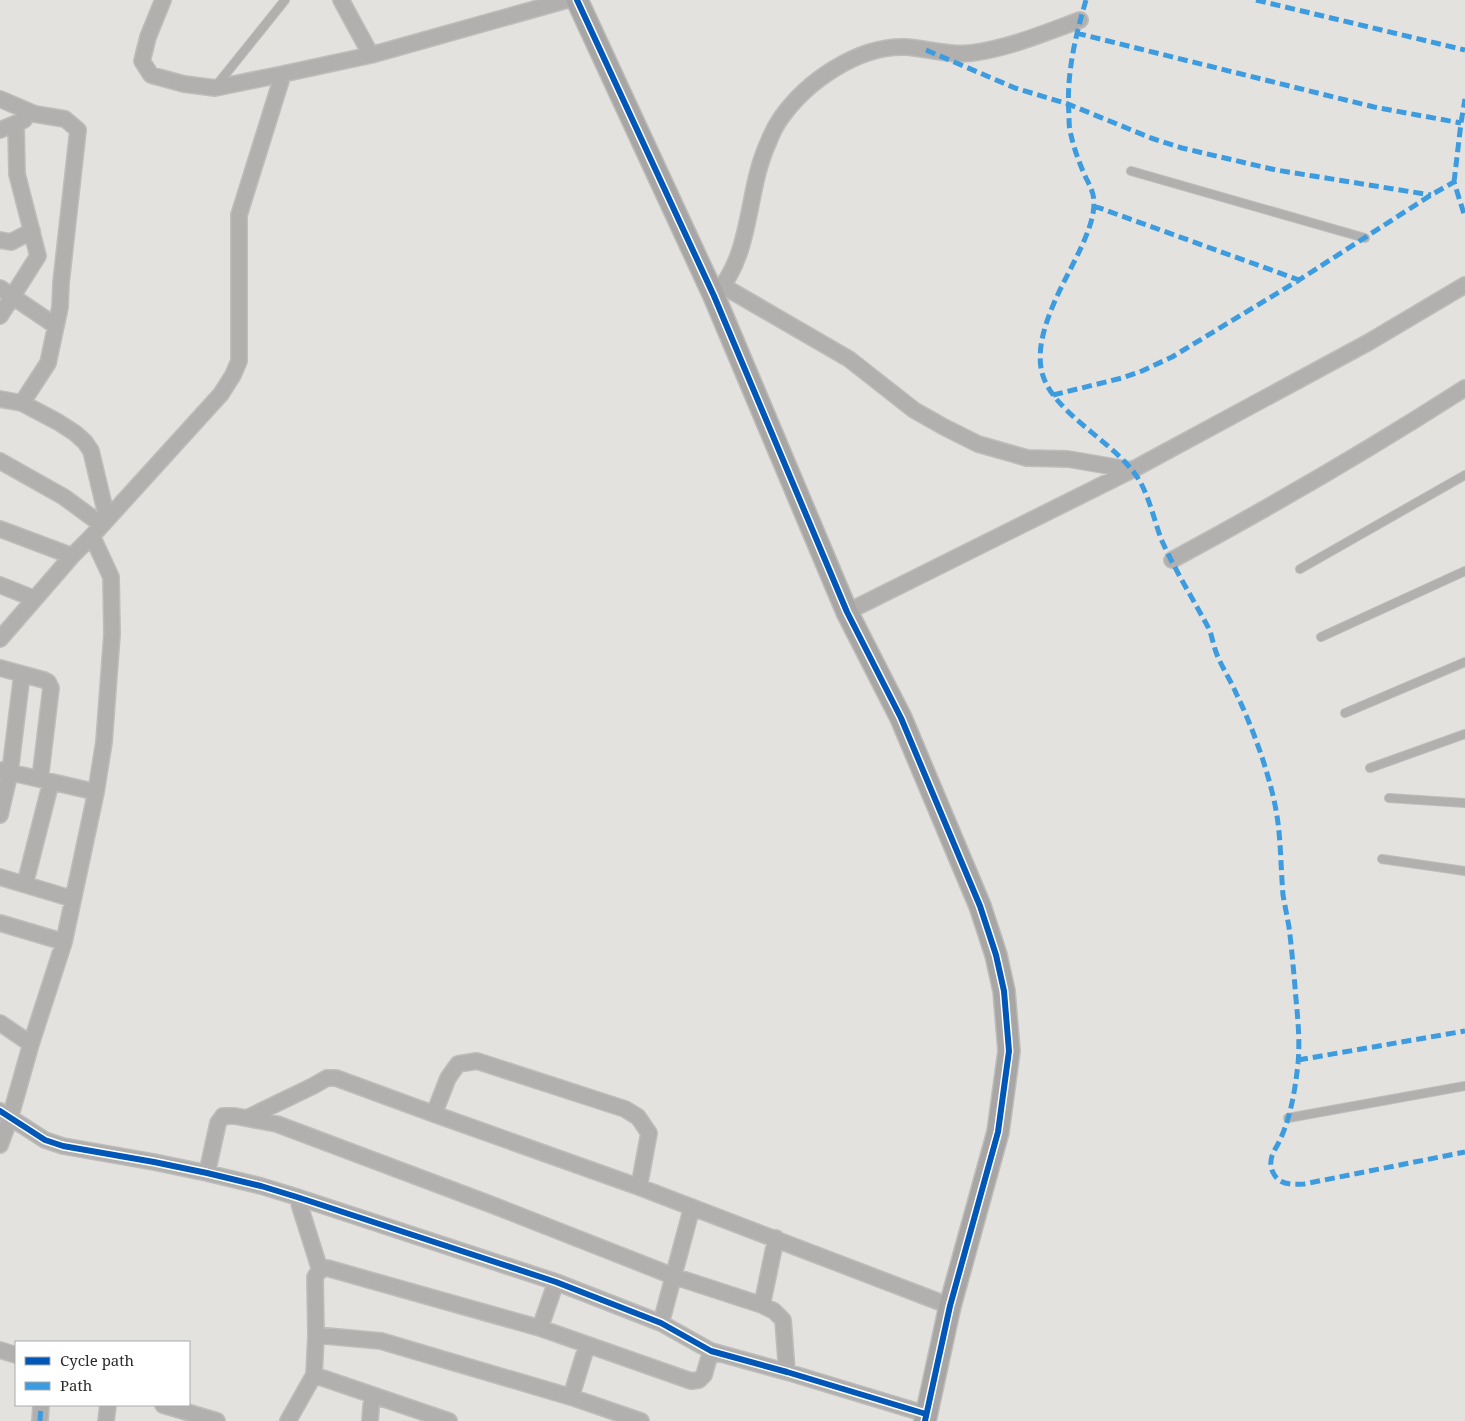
<svg xmlns="http://www.w3.org/2000/svg" width="1465" height="1421" font-family="'Noto Serif',serif">
  <style>
    .lines { fill: none; stroke-linecap: round; stroke-linejoin: round }
    .lane-casing { stroke: #bdbdbb; stroke-width: 10 }
    .street-casing { stroke: #bdbdbb; stroke-width: 18 }
    .secondary-casing { stroke: #bdbdbb; stroke-width: 24 }
    .lane { stroke: #b1b0af; stroke-width: 8 }
    .street { stroke: #b1b0af; stroke-width: 15 }
    .secondary { stroke: #a7a6a4; stroke-width: 21 }
    .quiet { stroke: #3d9ce0; stroke-width: 5; stroke-dasharray: 10 5; stroke-linecap: butt }
    .cycleway-casing { stroke: #fff; stroke-width: 9 }
    .cycleway { stroke: #0057b8; stroke-width: 6 }
  </style>
  <rect width="100%" height="100%" fill="#e3e2df"/>
  <g class="lines">
    <defs>
      <path id="lane" d="M216,86L285,0
        M1131,171L1365,238
        M1300,569L1465,475
        M1321,637L1465,571
        M1345,713L1465,662
        M1370,768L1465,734
        M1389,798L1465,803
        M1382,859L1465,871
        M1288,1118L1465,1086"/>
      <path id="street" d="M163,0L148,37L142,61L151,75L184,84L215,88L283,74
        M341,0L371,55
        M0,99L35,114L65,119L78,130L61,283L60,307L48,363L22,403
        M0,130L24,120
        M0,240L11,242L32,231
        M723,286L849,359L914,410L944,427L978,444L1027,458L1068,459L1132,470
        M0,288L56,326
        M714,296C754,254 745,191 769,141C772,133 776,125 781,118C807,81 858,46 904,47C927,48 949,56 972,53C1009,48 1045,33 1080,20
        M0,316L38,256L17,174L16,125
        M0,399L22,403L58,422L75,433L85,442L91,451L107,518
        M0,461L64,497L102,525
        M0,529L72,556
        M92,536L111,577L112,634L104,742L96,792
        M1172,560C1272,506 1370,449 1465,388
        M0,585L35,599
        M847,612L1132,470L1369,342L1465,285
        M0,639L72,556L92,536L221,394L233,375L239,361V215L283,74L371,55L567,0
        M0,668L44,680L48,682L51,688L40,779
        M0,770L96,792L64,942
        M0,815L10,772L22,674
        M0,877L73,899
        M25,884L51,782
        M0,923L64,942L31,1044L10,1118L0,1145
        M0,1023L31,1044
        M0,1111L45,1140L63,1146L154,1162L207,1173L261,1186L297,1197L556,1282L661,1323L711,1351L787,1372L926,1414
        M434,1114L448,1078L458,1064L477,1061L625,1109L638,1117L649,1133L639,1187
        M247,1118L313,1086L327,1078H336L434,1114L639,1187L950,1306
        M207,1173L218,1123L223,1116H235L277,1124L495,1206L673,1276L762,1305L774,1311L783,1320L787,1372
        M297,1197L320,1270
        M762,1305L776,1238
        M661,1323L692,1207
        M540,1328L556,1282
        M316,1335L381,1341L571,1397L641,1421
        M0,1350L16,1355
        M314,1375L449,1421
        M571,1397L587,1345
        M163,1405L217,1421
        M40,1421L41,1405
        M106,1421L108,1405
        M288,1421L314,1375L316,1335L315,1277L320,1270L327,1268L540,1328L691,1381L699,1380L704,1375L711,1351
        M370,1421L372,1395"/>
      <path id="secondary" d="M577,0L714,296L847,612L901,718L980,906L996,955L1004,991L1009,1051L998,1132L950,1306L925,1421"/>
    </defs>
    <use href="#lane" class="lane-casing"/>
    <use href="#street" class="street-casing"/>
    <use href="#secondary" class="secondary-casing"/>
    <use href="#lane" class="lane"/>
    <use href="#street" class="street"/>
    <use href="#secondary" class="secondary"/>
    <path class="quiet" d="M1086,0C1075,38 1066,75 1069,115C1069,122 1069,129 1071,135C1074,149 1080,165 1086,178C1090,186 1094,193 1094,203C1094,219 1086,237 1079,252C1063,285 1035,331 1041,368C1048,412 1117,442 1139,480C1150,498 1154,521 1162,541C1175,570 1193,599 1208,627C1212,635 1213,644 1216,652C1221,666 1230,679 1236,693C1254,730 1273,783 1278,823C1281,847 1281,871 1283,895C1285,906 1287,916 1289,927C1292,951 1294,975 1296,999C1298,1020 1300,1042 1298,1064C1295,1090 1291,1116 1280,1140C1275,1151 1268,1157 1272,1170C1277,1185 1291,1185 1304,1184L1465,1152
      M1256,0L1465,50
      M1076,33L1374,107L1461,123
      M926,50L1015,88L1068,104L1151,138L1182,148L1276,170L1431,195
      M1454,182L1461,123L1465,99
      M1094,206L1299,280
      M1053,395L1122,378L1142,371L1172,357L1299,280L1431,195L1454,182L1465,217
      M1298,1060L1465,1031
      M40,1421L41,1405"/>
    <defs>
      <path id="cycleway" d="M577,0L714,296L847,612L901,718L980,906L996,955L1004,991L1009,1051L998,1132L950,1306L925,1421
        M0,1111L45,1140L63,1146L154,1162L207,1173L261,1186L297,1197L556,1282L661,1323L711,1351L787,1372L926,1414"/>
    </defs>
    <use href="#cycleway" class="cycleway-casing"/>
    <use href="#cycleway" class="cycleway"/>
  </g>
  <rect x="15" y="1341" width="175" height="65" fill="#ffffff" stroke="#aaaaa9"/>
  <rect x="25" y="1357" width="25" height="8" fill="#0057b8" stroke="#aaaaa9"/>
  <text x="60" y="1366" font-size="15" fill="#2b2a28">Cycle path</text>
  <rect x="25" y="1382" width="25" height="8" fill="#3d9ce0" stroke="#aaaaa9"/>
  <text x="60" y="1391" font-size="15" fill="#2b2a28">Path</text>
</svg>
